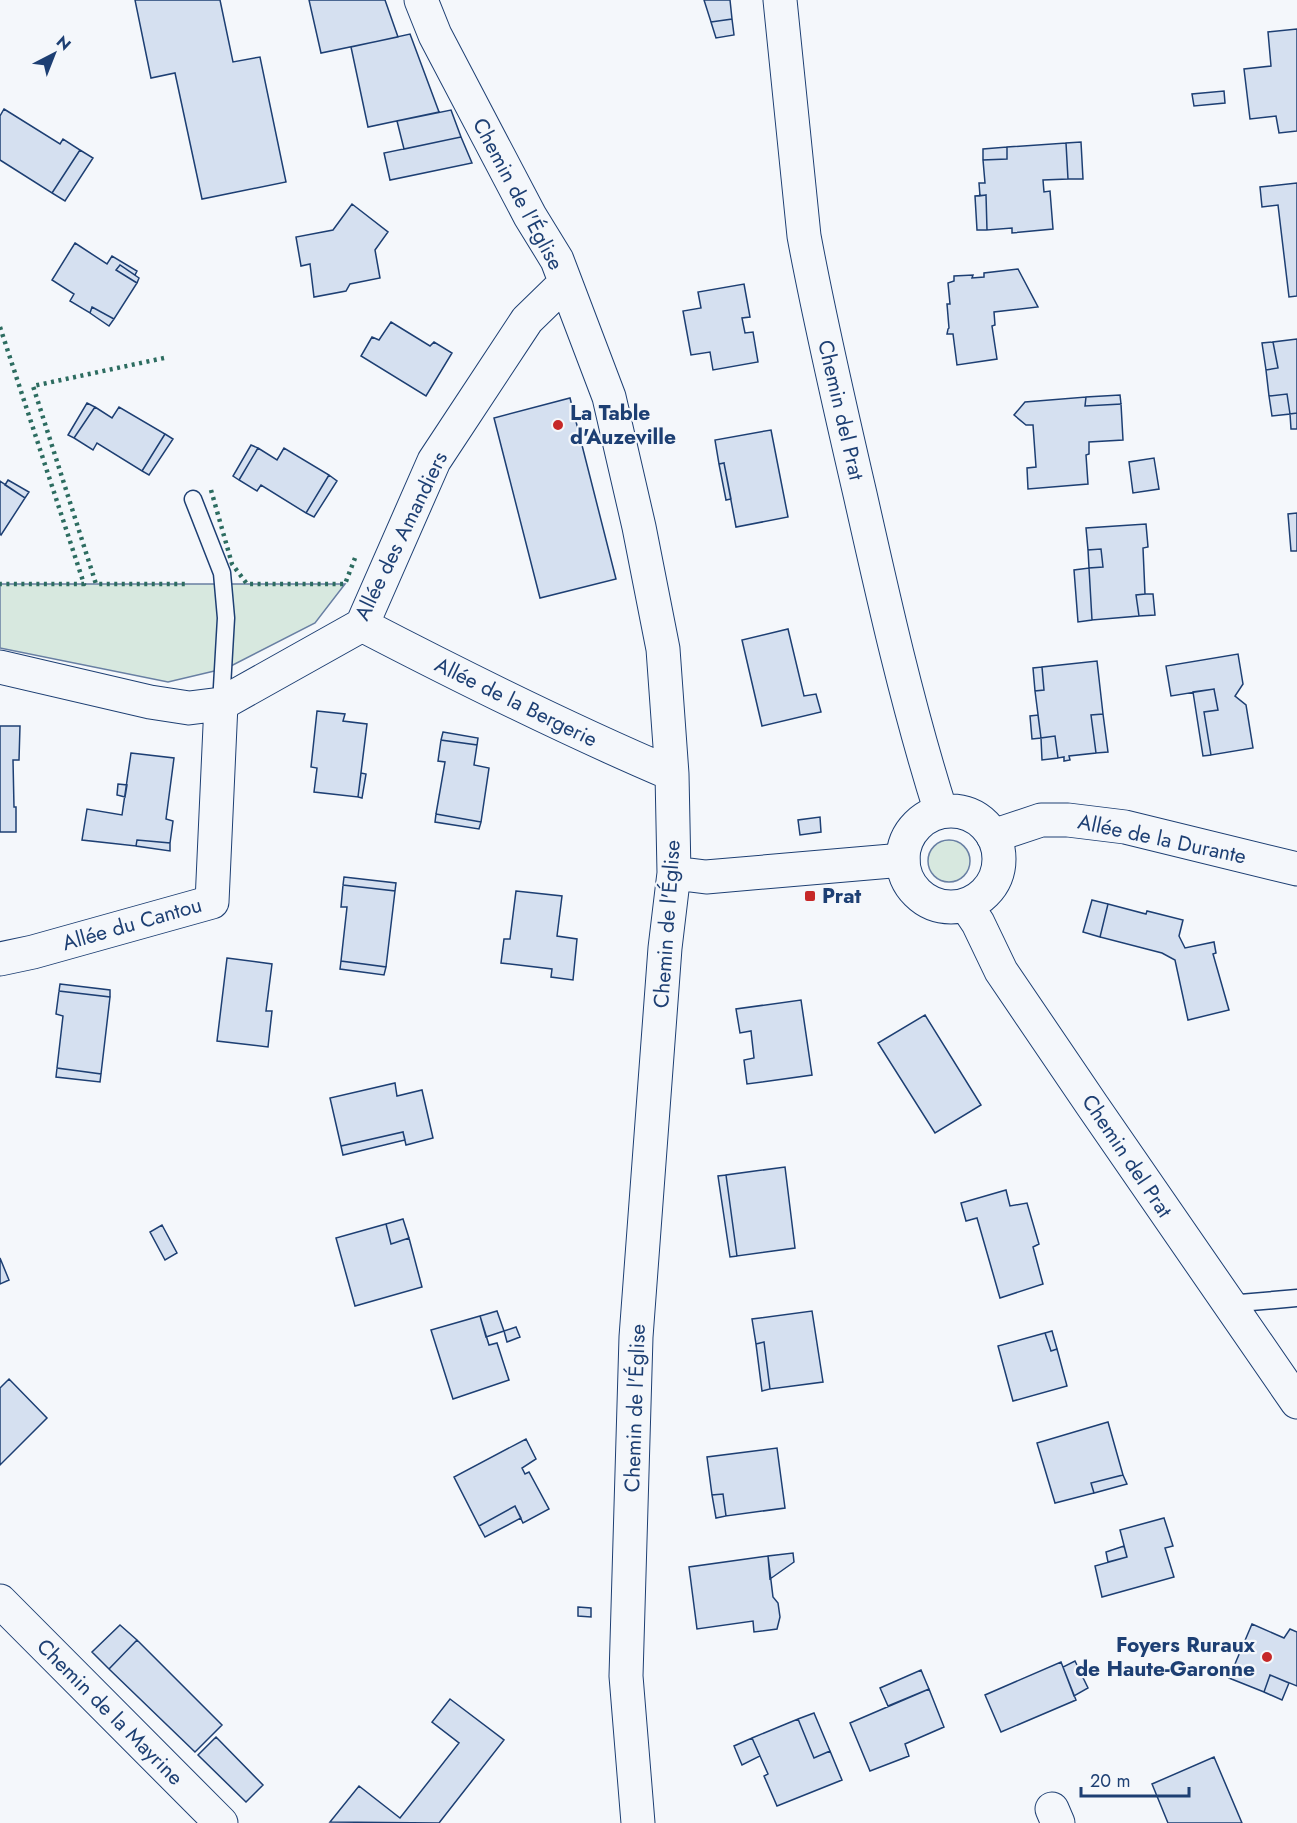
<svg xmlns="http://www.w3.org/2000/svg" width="1297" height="1823" font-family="Jost,sans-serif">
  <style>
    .green { fill: #d7e8df; stroke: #687fa3; stroke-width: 1.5 }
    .building { fill: #d5e0f0; stroke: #1d3f73; stroke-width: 1.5 }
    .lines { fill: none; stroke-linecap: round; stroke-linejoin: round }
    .lane-casing { stroke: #1d3f73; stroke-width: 19 }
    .street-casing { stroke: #1d3f73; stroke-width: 35 }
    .secondary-casing { stroke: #1d3f73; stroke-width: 35 }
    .lane { stroke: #f4f7fb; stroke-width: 16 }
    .street { stroke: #f4f7fb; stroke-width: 33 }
    .secondary { stroke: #f4f7fb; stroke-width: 33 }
    .hedge { stroke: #2c6c60; stroke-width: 4.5; stroke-dasharray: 3 4.5; stroke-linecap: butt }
    .poi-dot { fill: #c62828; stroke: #f4f7fb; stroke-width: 2 }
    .labels { text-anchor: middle; stroke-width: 4.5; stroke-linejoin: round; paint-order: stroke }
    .street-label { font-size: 21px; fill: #1d3f73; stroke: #f4f7fb }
    .poi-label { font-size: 21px; font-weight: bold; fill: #1d3f73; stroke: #f4f7fb; text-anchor: start }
  </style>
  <rect width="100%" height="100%" fill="#f4f7fb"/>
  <path class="green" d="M0,584H345L315,623L227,668L168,682L0,648Z
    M928 861a21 21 0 1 1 42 0a21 21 0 1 1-42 0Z"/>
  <path class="building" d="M135,0H220L233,62L260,57L286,182L202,199L175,73L151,78Z
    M309,0H385L398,37L321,53Z
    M704,0H730L732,19L711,22Z
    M732,19L734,35L716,38L711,22Z
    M1297,29V131L1279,133L1276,116L1250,119L1244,69L1271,66L1268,32Z
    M410,34L439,112L368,127L351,47Z
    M1224,91L1225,103L1194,106L1192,94Z
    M4,109L60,144L63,139L80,150L52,193L0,160V116Z
    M451,110L461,137L404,149L397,121Z
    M461,137L472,163L390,180L384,153Z
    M1081,142L1083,179H1068L1066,143Z
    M1066,143L1068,179L1043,180L1044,192L1050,191L1053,229L1012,233V228L987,230L986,195L980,196L979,183H985L983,160L1007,159V147Z
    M1007,147V159L983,160V149Z
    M80,150L93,158L65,201L52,193Z
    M1297,183V296L1289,297L1278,205L1262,207L1260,187Z
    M986,195L987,230H977L975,196Z
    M352,204L388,232L375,250L380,278L350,284L346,291L314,297L310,264L301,266L296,237L333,230Z
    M75,243L107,264L112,256L137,271L135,275L120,265L116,270L137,283L114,319L92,307L90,313L70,301L74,294L52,280Z
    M120,265L139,278L137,283L116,270Z
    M1018,269L1038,307L994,312L995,325L992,326L997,359L957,365L953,334H947L948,329L949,328L947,304H950L948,283L954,281V276L973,275L972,278L984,277V273Z
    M744,284L750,317L742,318L745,333L753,332L758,362L713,370L710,352L691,355L683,311L701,308L698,292Z
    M92,307L114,319L109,326L90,313Z
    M391,322L430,346L434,342L452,353L426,396L361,356L372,337L379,340Z
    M1297,339V413L1290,414L1287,394L1269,396L1266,370L1278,368L1273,342Z
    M1273,342L1278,368L1266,370L1262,343Z
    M1287,394L1290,414L1272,416L1269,396Z
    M1120,395L1121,404L1085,406L1086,397Z
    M1086,397L1085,406L1121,404L1123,440L1089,442V454L1086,455L1088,484L1028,489L1027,468L1036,467L1033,425H1026L1014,415L1025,402Z
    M570,398L616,579L540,598L494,418Z
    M87,403L95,407L74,438L68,435Z
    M95,407L112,418L119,407L165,434L142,471L97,443L93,450L74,438Z
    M1297,413V429H1291L1290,414Z
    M771,430L788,517L736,527L724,463L719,464L715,440Z
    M165,434L173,439L149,475L142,471Z
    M251,445L258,448L239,480L233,476Z
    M258,448L277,460L284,448L329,475L306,513L261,485L257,491L239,480Z
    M1154,458L1159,489L1133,493L1129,462Z
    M724,463L731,499L726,500L719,464Z
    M329,475L337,481L314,517L306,513Z
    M8,480L29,492L25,498L5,485Z
    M0,481L25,498L1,535L0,534Z
    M1297,513V551H1291L1288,514Z
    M1146,524L1148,547L1143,548L1145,594L1136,595L1139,616L1092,620L1089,568L1103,567L1101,549L1088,550L1086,528Z
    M1101,549L1103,567L1089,568L1088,550Z
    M1089,568L1092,620L1078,622L1074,570Z
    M1145,594H1153L1155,615L1139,616L1136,595Z
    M788,629L804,696L816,694L821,712L762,726L742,640Z
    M1238,654L1243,684L1235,696L1246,705L1253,748L1211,755L1204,712L1218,710L1214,689L1171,696L1166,666Z
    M1097,661L1103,714L1091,715L1096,753L1069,756L1070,760L1064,761V757L1058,758L1055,736L1041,738L1035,691L1044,690L1042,667Z
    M1042,667L1044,690L1035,691L1033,668Z
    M1214,689L1218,710L1204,712L1211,755L1203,756L1193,692Z
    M317,711L345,714L343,721L367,724L358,797L314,792L317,768L311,767Z
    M1103,714L1108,752L1096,753L1091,715Z
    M1038,715L1041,738L1032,739L1030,716Z
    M0,726H20L19,760H13L14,807H16V832H0Z
    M443,732L478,738L477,745L441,740Z
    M1055,736L1058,758L1042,760L1041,738Z
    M441,740L477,745L474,765L489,768L481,822L436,814L445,762L438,761Z
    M131,753L174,758L166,819L173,821L170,843L137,840L136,846L82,840L87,809L122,815Z
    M361,773L366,774L362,798L358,797Z
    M118,784L127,785L125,797L117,795Z
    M436,814L481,822L479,829L435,822Z
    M820,817L821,832L800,835L798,820Z
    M137,840L170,843V851L136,846Z
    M344,877L396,883L395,891L343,885Z
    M343,885L395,891L386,967L341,961L347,907H341Z
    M516,891L562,896L557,936L577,939L573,980L551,977L552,969L501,963L504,939H510Z
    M1092,900L1108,904L1100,937L1083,932Z
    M1108,904L1146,914L1147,911L1183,920L1179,936L1185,948L1214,942L1216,953L1213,954L1229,1010L1188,1020L1175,960L1162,953L1100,937Z
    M227,958L272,964L266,1011H272L268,1047L217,1041Z
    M341,961L386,967L384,975L340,969Z
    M60,984L110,990V997L59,991Z
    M59,991L110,997L101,1074L57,1068L63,1016L56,1014Z
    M801,1000L812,1075L747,1084L744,1060L754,1058L751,1031L740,1033L736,1009Z
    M925,1015L981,1105L935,1133L878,1043Z
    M57,1068L101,1074L100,1082L56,1077Z
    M395,1083L397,1096L422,1090L433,1138L406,1145L403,1132L341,1146L330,1098Z
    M403,1132L405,1140L343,1155L341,1146Z
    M785,1167L795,1248L737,1256L726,1175Z
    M726,1175L737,1256L730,1257L718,1176Z
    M1006,1190L1010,1206L1027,1203L1039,1244L1033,1247L1043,1284L1000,1298L977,1218L966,1221L961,1203Z
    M403,1219L409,1238L391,1244L386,1224Z
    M386,1224L391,1244L409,1238L422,1287L355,1306L336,1238Z
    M162,1225L177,1253L165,1260L150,1232Z
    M0,1258L9,1280L0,1284Z
    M497,1311L504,1331L486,1337L480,1316Z
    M812,1311L823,1382L770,1389L764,1342L756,1344L752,1319Z
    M480,1316L489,1345L497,1343L509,1380L453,1399L431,1330Z
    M516,1327L520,1337L507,1342L504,1331Z
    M1052,1331L1057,1349L1051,1351L1045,1333Z
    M1045,1333L1051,1351L1057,1349L1067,1386L1013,1401L998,1346Z
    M764,1342L770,1389L762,1391L756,1344Z
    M9,1379L47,1418L0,1465V1388Z
    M1108,1422L1123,1475L1091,1483L1094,1493L1055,1503L1037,1443Z
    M526,1439L536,1459L522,1468L525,1474L529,1472L549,1509L523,1523L515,1506L479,1526L454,1477Z
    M777,1448L785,1508L726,1516L723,1494L712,1495L707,1457Z
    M1123,1475L1127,1484L1094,1493L1091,1483Z
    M723,1494L726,1516L716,1518L712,1495Z
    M515,1506L521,1518L485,1537L479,1526Z
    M1164,1518L1173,1546L1165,1548L1174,1577L1102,1597L1095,1566L1127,1557L1120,1530Z
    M1124,1546L1127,1557L1108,1562L1106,1552Z
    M793,1553L794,1562L770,1579L768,1556Z
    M768,1556L773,1597L778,1603L780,1617L777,1629L754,1632L753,1621L697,1629L689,1567Z
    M578,1607L591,1608V1617L578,1616Z
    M1252,1624L1284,1638L1290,1629L1297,1632V1686L1270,1675L1264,1692L1229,1678Z
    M120,1625L137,1640L109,1669L92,1652Z
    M137,1640L222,1725L195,1752L109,1669Z
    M1075,1661L1088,1688L1074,1696L1063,1667Z
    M1061,1662L1076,1700L1001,1732L985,1695Z
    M921,1670L929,1689L888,1706L880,1688Z
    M1270,1675L1289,1683L1282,1700L1264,1692Z
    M929,1689L944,1727L905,1744L909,1756L870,1771L850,1723Z
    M450,1699L504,1740L439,1823L330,1822L359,1786L400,1818L459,1743L432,1722Z
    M814,1713L830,1751L814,1758L798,1719Z
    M798,1719L814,1758L830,1751L842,1780L777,1806L764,1776L768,1774L752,1738Z
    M216,1737L263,1785L246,1802L198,1755Z
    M752,1738L760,1756L742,1765L734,1746Z
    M1214,1757L1242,1823H1168L1152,1784Z"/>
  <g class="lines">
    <defs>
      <path id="lane" d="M193,499L222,573L226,618L221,704
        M1228,1304L1297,1298"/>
      <path id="street" d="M421,0L435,35L530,216L557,260L609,397L639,527L663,649L672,774L674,873L665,948L636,1337L626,1676L638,1823
        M362,625C464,678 566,729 672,774
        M0,667L150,702L189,708L221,704L362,625L434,461L527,320L564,284
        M993,836L1041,820H1068L1125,827L1297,869
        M674,873L706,877L903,860
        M0,959L33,952L212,902L221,704
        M0,1601L221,1823
        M1052,1809L1058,1823"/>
      <path id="secondary" d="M780,0L804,236C820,322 840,408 860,494C884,601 908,708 941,812
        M903 859a48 48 0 1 1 96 0a48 48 0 1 1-96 0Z
        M966,905L978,923L1001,971L1092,1105L1297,1402"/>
    </defs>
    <use href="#lane" class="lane-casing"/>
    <use href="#street" class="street-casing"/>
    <use href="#secondary" class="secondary-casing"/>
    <use href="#lane" class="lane"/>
    <use href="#street" class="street"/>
    <use href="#secondary" class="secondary"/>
    <path class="hedge" d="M0,327L84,584H0
      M164,358L33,386L96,584H187
      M211,490L232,564L247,584H345L355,558"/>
  </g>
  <g class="poi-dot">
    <circle cx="558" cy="425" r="6"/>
    <rect x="804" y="890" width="12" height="12" rx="3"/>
    <circle cx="1267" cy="1657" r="6"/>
  </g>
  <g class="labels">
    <g class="street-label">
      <text transform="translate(518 194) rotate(62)" y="7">Chemin de l'Église</text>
      <text transform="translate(841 410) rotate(77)" y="7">Chemin del Prat</text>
      <text transform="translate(401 536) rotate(-64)" y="7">Allée des Amandiers</text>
      <text transform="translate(516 702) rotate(26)" y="7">Allée de la Bergerie</text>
      <text transform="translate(1162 839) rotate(12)" y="7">Allée de la Durante</text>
      <text transform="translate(132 924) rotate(-16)" y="7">Allée du Cantou</text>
      <text transform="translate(667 924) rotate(-86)" y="7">Chemin de l'Église</text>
      <text transform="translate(1127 1156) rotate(56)" y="7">Chemin del Prat</text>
      <text transform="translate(635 1408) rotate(-88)" y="7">Chemin de l'Église</text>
      <text transform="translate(110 1712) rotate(45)" y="7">Chemin de la Mayrine</text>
    </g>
    <g class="poi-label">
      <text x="570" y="420">La Table<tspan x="570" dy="24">d'Auzeville</tspan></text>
      <text x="822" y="903">Prat</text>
      <text x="1255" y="1652" text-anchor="end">Foyers Ruraux<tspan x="1255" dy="24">de Haute-Garonne</tspan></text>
    </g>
  </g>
  <g transform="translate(54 54) rotate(42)" stroke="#f4f7fb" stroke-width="4.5" paint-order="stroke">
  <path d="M0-4.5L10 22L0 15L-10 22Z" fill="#1d3f73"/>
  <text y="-9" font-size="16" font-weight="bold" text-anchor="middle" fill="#1d3f73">N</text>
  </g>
  <path d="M1081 1787v9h108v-9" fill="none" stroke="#1d3f73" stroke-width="3"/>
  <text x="1090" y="1787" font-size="18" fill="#1d3f73" stroke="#f4f7fb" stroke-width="4.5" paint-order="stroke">20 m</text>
</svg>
